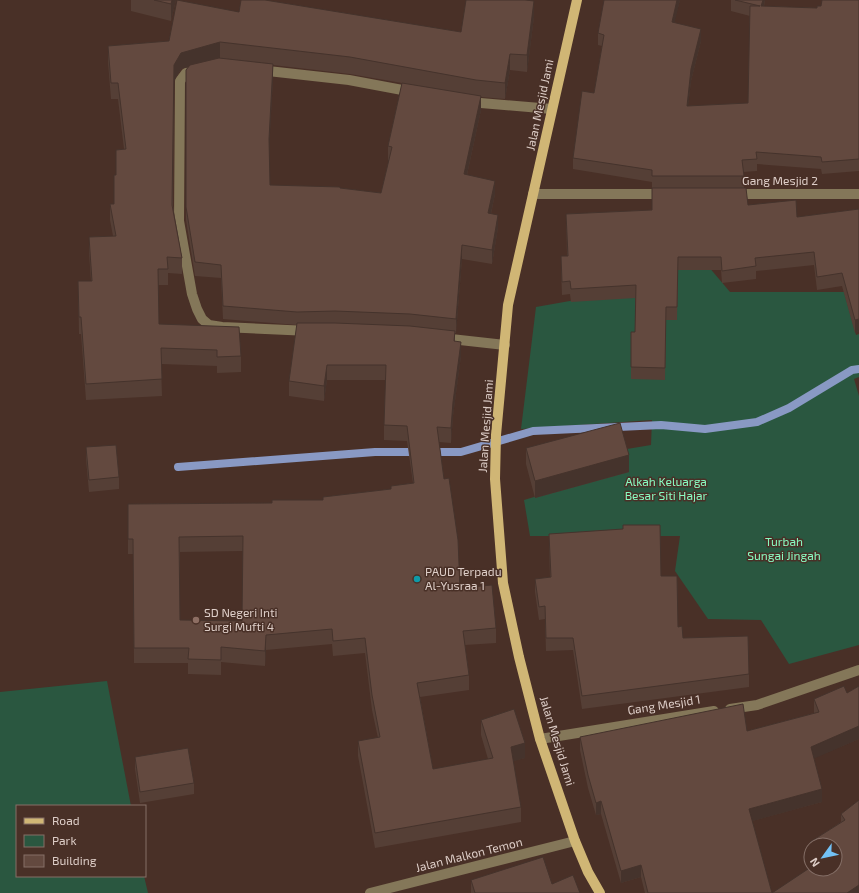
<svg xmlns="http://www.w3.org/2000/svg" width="859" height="893" font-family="'Exo 2',sans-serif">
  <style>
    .green { fill: #2a5740 }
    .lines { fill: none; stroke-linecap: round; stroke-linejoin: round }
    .stream { stroke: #8999c4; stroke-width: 8 }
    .minor { stroke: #847759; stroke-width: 10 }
    .major { stroke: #d0b675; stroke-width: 10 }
    .wall { fill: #553f36; fill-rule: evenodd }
    .shaded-wall { fill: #45332c }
    .building { fill: #63493f; stroke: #45332c; fill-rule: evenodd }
    .culture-dot { fill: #0f9aa8; stroke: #493027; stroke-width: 1.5 }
    .education-dot { fill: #8d6e63; stroke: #493027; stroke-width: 1.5 }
    .labels { text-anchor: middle; stroke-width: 3; stroke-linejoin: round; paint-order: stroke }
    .street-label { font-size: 12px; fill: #decec8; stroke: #493027 }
    .park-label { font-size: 12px; fill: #88fbc1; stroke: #493027 }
    .poi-label { font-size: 12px; fill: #decec8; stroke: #493027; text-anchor: start }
  </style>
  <rect width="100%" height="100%" fill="#493027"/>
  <path class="green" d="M708,266L730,292H844L856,335L859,334V377L854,379L859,396V645L789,664L761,620L708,619L675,571L680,536H530L524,500L578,484L621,450L651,445L652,420L521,429L536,307L626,291L628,272Z
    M107,681L131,806H17V876H144L148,893H0V692Z"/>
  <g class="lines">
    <path class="stream" d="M431,452H461L533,431L661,425L705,429L757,422L789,408L852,370L859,369
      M178,467L375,452H419"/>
    <path class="minor" d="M200,70L186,73L180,81L179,221L192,294L197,309L202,319L209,325L222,327L310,331
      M259,70L349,80L413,92
      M469,102L552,109
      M533,194H665
      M733,194H859
      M442,338L505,345
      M730,709L757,705L859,670
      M540,739L714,711
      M370,893L575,841"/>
    <path class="major" d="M577,0L508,305L496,435L495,479L503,583L519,657L540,739L575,841L588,872L600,893"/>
  </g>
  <path class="wall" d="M131,0H176L171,21L131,11Z
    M680,0L674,22L701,41L691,81L688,106L748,103L750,16L731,11V0H765L764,6L817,8L821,6L859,0V171L822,174L821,169L757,164V171L743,172L744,188H652V182L573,169V158L594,93L602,46L598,45V33Z
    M239,12L461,32L534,17L527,72L510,70L505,99L481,97V110L467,175L495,194L491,214L498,228L492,264L462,259L456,333H455V341L461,356L453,416L451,443L439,442L444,479L460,588L496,628V643L465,645L469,675V690L420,697L433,769L488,759L481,735V720L525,758L513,761L521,807V822L375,848L358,756V741L378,738L372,710L365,653L333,656L332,644L266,650L265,666L221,662V675L188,674V663H134L133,554H128V504L272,503L323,500V497L391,489V486L413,483L407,441L384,440V425L386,380H327L324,401L289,396V381L297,325L223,319L221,278L195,276L186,220V70L188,67L181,69L174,81L173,206L182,258V274L168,273V285H158L159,324L241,356V372L217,373V366L161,364L162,396L86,400L81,334H79L78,281H91L89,253V237L113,236L110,220V204H114L116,175V150L124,149L118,99H111L108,62V46L169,41ZM273,65L350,74L402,83L388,146V160H389L381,193L340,188L270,185L269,149L273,78ZM243,551L242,621L180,620V552Z
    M748,205L797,217L859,209V331L855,333L842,286L817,290L814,265L756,271V279L722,283L721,270H678L677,320H666L665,380L631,379V367L635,332V298L571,302L570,294L562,295L561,269V256H567L566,214Z
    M86,447L119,477V489L89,492L86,459Z
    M526,448L629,472L535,498L526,464Z
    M549,534L661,576L678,627L683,638L749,674V687L582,709L573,650L546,651L545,619L539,620L535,592V579L550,577L549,547Z
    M859,686V739L814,758L822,802L752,821L772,893L835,869V845H811V855L810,842L841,822V814L859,800V893H645L641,877L621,883L601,814L596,815L588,788L580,750V737L747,731L814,713V699L847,693Z
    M135,757L194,783V794L140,803L135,769Z
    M471,880L552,884L580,893H471Z"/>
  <path class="shaded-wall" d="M172,0H176L171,21V4Z
    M677,0H680L672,34V22Z
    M763,0H765L761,18V6Z
    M534,1V17L527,72V55Z
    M701,29V41L691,81L687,118V106L691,69Z
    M220,42V59L181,69L174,81V65L181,53Z
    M510,54V70L505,99V83Z
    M273,64V78L269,153V139Z
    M481,96V110L464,188V174Z
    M495,181V194L488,227V213Z
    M498,215V228L492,264V250Z
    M462,245V259L456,333V319Z
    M859,319V331L855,333V320Z
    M461,342V356L453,416L451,443V428L453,402Z
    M327,365V380L324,401V386Z
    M629,455V472L535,498V481Z
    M266,635V650L265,666V651Z
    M859,726V739L811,760V747Z
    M525,743V758L511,762V747Z
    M822,789V802L749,822V809Z
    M601,801V814L596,815V803Z
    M641,865V877L621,883V871Z
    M859,885V893H847Z"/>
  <path class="building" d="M154,0H172L171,4Z
    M177,0L239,12L241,0H265L461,32L466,0H525L534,1L527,55L510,54L505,83L476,80L350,57L220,42L181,53L174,65L172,205L182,258L167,257L168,269H158L159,324L239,327L241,356L217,357V350L161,348L162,379L86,384L81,317H79L78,281H92L89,237L116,236L110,204H114V175H116V150L126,149L118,83H111L108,46L169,41Z
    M604,0H677L672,22L701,29L691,69L687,106L748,103L750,6H760L735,0H763L761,6L817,8V6H821L822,0H859V159L822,162L821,157L756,152L757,159L742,160L744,176H652V170L573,158L582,91L594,93L604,35L598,33Z
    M219,58L273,64L269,139L270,185L340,187V188L381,193L392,147L388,146L402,83L481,96L464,174L495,181L488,213L498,215L492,250L462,245L456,319L410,314L335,311L297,312L223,306L221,265L195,262L186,207V70L190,65Z
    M652,188H746L748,205L796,200L797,217L859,209V319L855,320L842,273L817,277L814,252L755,258L756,266L722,271L721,257H678L677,307H666L665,368L631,367V332H635L636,285L571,289L570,281L562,282L561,256H568L566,214L652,210Z
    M297,323H335L410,326L455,331L454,341L461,342L453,402L451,428L437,427L444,479L449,478L458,540L460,588L492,585L496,628L463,631L469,675L417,683L433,769L493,758L481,720L514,709L525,743L511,747L521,807L375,833L358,741L380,737L372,695L365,638L333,641L332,629L266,635L265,651L221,647V660L188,659L189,648H134L133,539H128V504L272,503V500H323V497L391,489V486L414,483L407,426L384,425L386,365H327L324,386L289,381ZM243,536L242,621L180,620L179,537Z
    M620,423L629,455L535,481L526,448Z
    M116,445L119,477L89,480L86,447Z
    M623,525H660L661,576H677L678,627L682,626L683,638L748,636L749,674L582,696L573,638H546L545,606L539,607L535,579L551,577L549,534L623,529Z
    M844,686L847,693L859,686V726L811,747L822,789L749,809L772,893L811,867V869H835V845H812L810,842L845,820L841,814L859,800V885L847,893H648L641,865L621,871L601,801L596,803L588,775L580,737L743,704L747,731L819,712L814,699Z
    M188,748L194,783L140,792L135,757Z
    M543,857L552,884L573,875L580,893H475L471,880Z"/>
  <circle class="culture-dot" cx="417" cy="579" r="4"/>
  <circle class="education-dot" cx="196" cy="620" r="4"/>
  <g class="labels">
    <g class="street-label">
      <text transform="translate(540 105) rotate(-78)" y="4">Jalan Mesjid Jami</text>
      <text x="780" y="185">Gang Mesjid 2</text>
      <text transform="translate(486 426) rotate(-86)" y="4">Jalan Mesjid Jami</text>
      <text transform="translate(664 705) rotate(-9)" y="4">Gang Mesjid 1</text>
      <text transform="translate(557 741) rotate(73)" y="4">Jalan Mesjid Jami</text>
      <text transform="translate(469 855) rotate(-14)" y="4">Jalan Malkon Temon</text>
    </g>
    <g class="park-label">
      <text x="666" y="486">Alkah Keluarga<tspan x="666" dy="14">Besar Siti Hajar</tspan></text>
      <text x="784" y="546">Turbah<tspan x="784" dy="14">Sungai Jingah</tspan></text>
    </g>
    <g class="poi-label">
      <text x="425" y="576">PAUD Terpadu<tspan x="425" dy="14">Al-Yusraa 1</tspan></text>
      <text x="204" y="617">SD Negeri Inti<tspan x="204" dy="14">Surgi Mufti 4</tspan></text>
    </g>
  </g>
  <rect x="16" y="805" width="130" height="72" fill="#493027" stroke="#856f67"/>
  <rect x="24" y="818" width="20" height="6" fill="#d0b675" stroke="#856f67"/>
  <text x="52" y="825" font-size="12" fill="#decec8">Road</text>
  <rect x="24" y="835" width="20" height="12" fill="#2a5740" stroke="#856f67"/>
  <text x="52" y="845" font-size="12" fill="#decec8">Park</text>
  <rect x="24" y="855" width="20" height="12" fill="#63493f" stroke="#856f67"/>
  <text x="52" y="865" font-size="12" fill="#decec8">Building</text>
  <g transform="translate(823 857) rotate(237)"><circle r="19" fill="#493027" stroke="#856f67"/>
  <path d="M0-3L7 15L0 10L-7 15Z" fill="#72c1f5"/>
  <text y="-6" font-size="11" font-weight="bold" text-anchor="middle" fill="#decec8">N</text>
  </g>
</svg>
